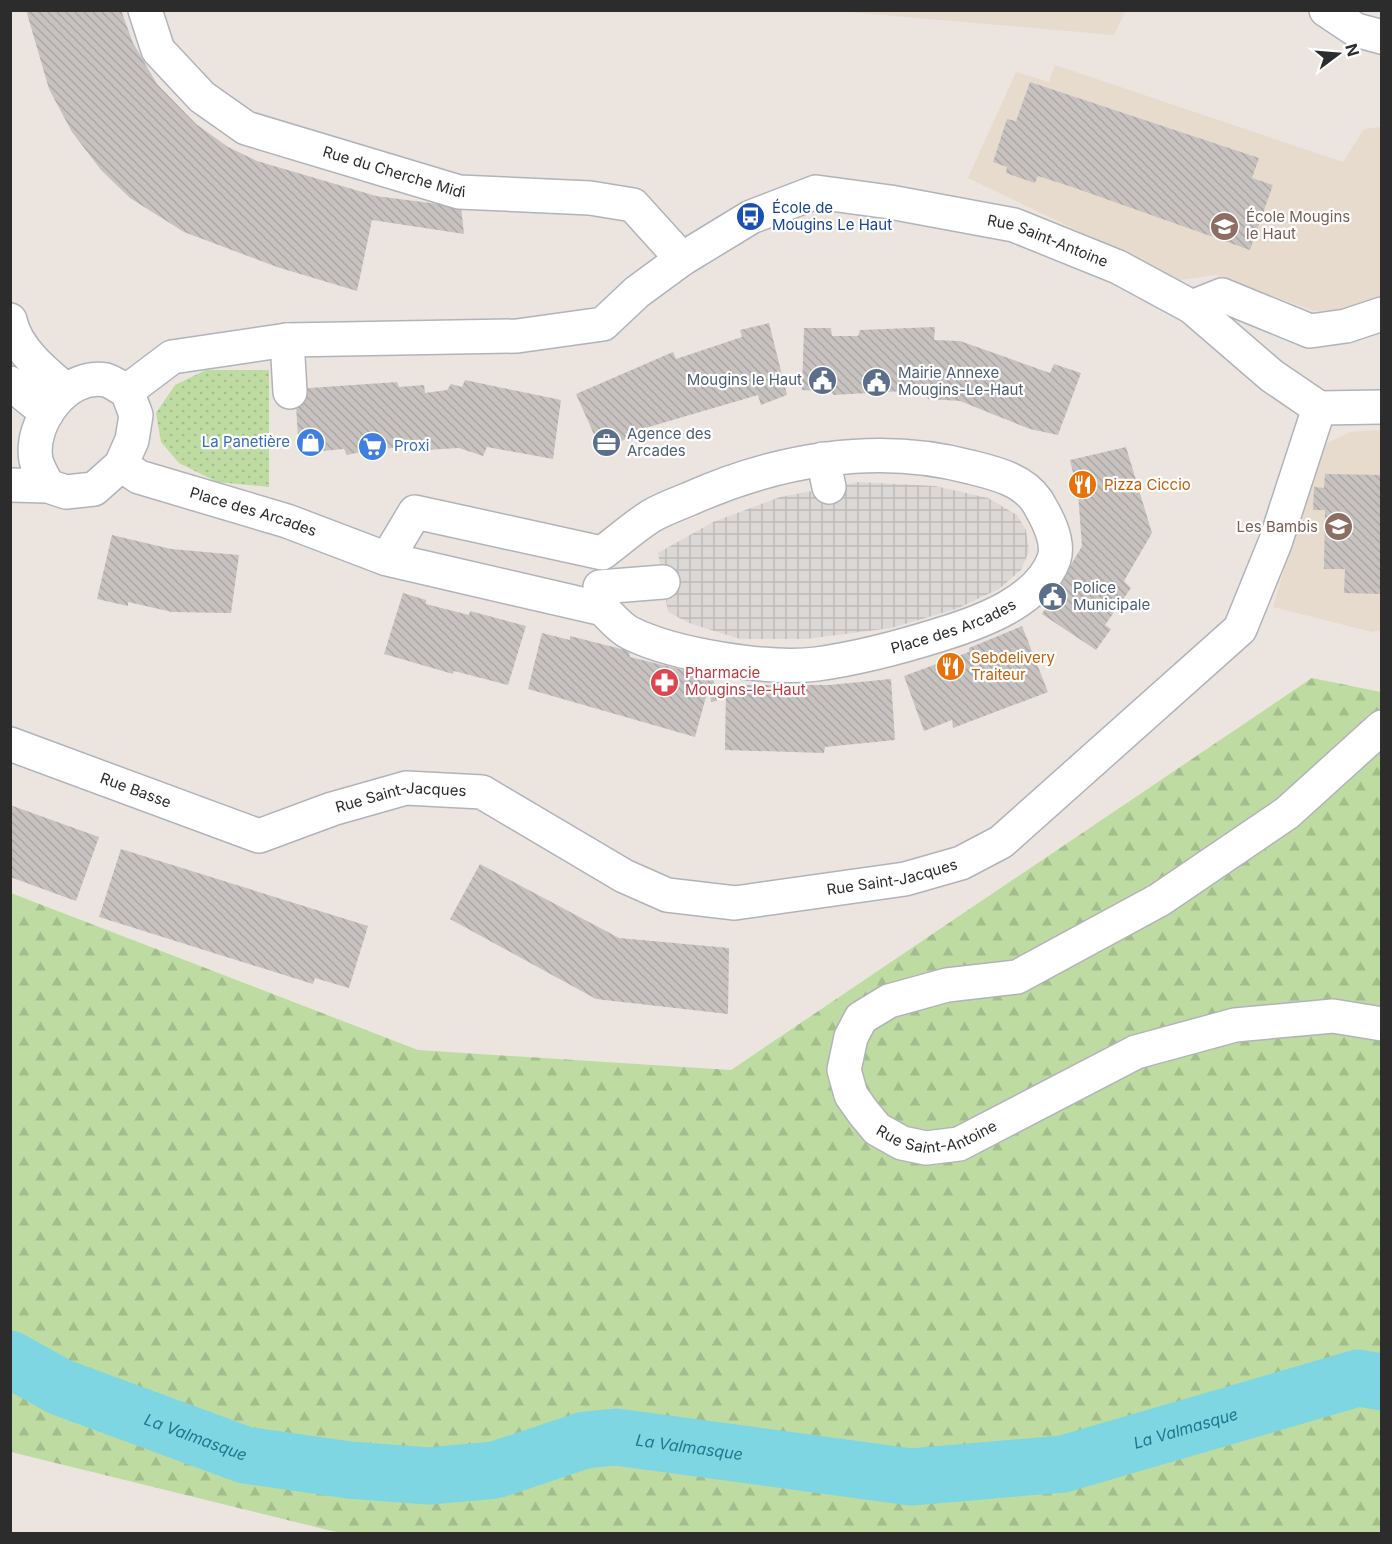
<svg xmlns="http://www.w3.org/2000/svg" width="1392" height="1544" font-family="Inter,sans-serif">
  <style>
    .education { fill: #e7dbce }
    .grass { fill: url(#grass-dots) }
    .forest { fill: url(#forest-firs) }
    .plaza { fill: url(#plaza-grid) }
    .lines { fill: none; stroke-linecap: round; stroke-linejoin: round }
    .river { stroke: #7ed6e2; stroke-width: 57 }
    .building { fill: url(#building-back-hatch) }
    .minor-casing { stroke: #b0b3ba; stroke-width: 36 }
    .minor { stroke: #fff; stroke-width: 33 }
    .labels { text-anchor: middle; stroke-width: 4.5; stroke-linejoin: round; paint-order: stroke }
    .street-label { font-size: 15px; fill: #2c2c2c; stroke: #fff }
    .transit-label { font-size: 15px; fill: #164399; stroke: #fff; text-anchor: start }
    .education-label { font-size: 15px; fill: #785e54; stroke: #fff; text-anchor: start }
    .service-label { font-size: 15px; fill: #4e5e75; stroke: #fff; text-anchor: start }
    .shop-label { font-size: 15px; fill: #366cbe; stroke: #fff; text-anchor: end }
    .food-label { font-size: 15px; fill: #c56008; stroke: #fff; text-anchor: start }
    .health-label { font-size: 15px; fill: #be3a42; stroke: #fff; text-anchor: start }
    .water-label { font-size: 16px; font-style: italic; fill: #1c788f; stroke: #fff }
  </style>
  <defs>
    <pattern id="grass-dots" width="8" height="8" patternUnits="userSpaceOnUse" patternTransform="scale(1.5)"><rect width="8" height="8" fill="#bedca2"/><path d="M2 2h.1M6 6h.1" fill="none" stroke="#a3bd8c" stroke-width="1.8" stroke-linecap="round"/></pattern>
    <pattern id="forest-firs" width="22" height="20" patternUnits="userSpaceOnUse" patternTransform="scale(1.5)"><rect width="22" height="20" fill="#bedca2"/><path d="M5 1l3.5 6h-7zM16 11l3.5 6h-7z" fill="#a3bd8c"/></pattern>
    <pattern id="plaza-grid" width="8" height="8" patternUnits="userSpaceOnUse" patternTransform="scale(1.5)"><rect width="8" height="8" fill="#dcd8d6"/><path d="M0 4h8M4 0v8" fill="none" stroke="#bdbab8"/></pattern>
    <pattern id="building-back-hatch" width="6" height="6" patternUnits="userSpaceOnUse" patternTransform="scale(1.5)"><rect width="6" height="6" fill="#c7c2bf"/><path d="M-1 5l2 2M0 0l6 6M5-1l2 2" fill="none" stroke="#aba7a4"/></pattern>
  </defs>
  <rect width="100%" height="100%" fill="#ece5df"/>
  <path class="education" d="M836,11H1126L1114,35Z
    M1055,65L1343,162L1364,129L1381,127L1380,307L1314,311L1215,275L1180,280L968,178L1016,72L1049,82Z
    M1375,430L1381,431V630L1372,632L1273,607L1321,446L1350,432Z"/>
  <path class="grass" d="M206,370H269V487L217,482L179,463L161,442L156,413L175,385Z"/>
  <path class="forest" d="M1312,678L1381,692V1533L344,1534L11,1452V893L418,1050L731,1070Z"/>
  <path class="plaza" d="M859,482L935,486L988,498L1017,515L1026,530L1029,551L1021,570L999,589L956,609L891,628L806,639H740L689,623L668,612L658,553L713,522L780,497Z"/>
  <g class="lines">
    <path class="river" id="s1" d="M10,1359L60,1387L245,1455L349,1470L429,1476L495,1470L585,1440L616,1437L911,1477L1063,1464L1358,1378L1382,1382"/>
  </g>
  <path class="building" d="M26,10H121L133,43L157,84L196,124L228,147L257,161L376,196L461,207L464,234L372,220L357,291L277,267L184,232L130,198L101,170L72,132L49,89Z
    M1030,82L1259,158L1252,178L1273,185L1250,250L1075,188L1038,176L1035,183L1006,173L1007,167L993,162L1007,119L1016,121Z
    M769,323L787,395L761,405L758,395L625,434L627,439L600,448L576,394L673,352L676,359L742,337L740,330Z
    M935,327L934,340L960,341L1050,373L1054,364L1081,373L1058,435L1030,429L960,401L928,399L926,394L904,391L833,395L832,392L802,390L804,328H831L832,336H858L860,330Z
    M465,380L561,400L553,459L487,447L483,456L459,448L426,450V445L370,450L347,455L344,449L299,453L295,389L397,382L399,387L424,385L425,393L447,390L451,384L462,387Z
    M1126,447L1152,533L1124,581L1131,588L1105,625L1111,629L1096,650L1042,614L1082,546L1078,493L1070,460Z
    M1325,474L1382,475V594L1344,593L1345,569H1324L1325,510H1313L1314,487L1324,488Z
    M112,535L171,549L239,555L231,613L172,612L128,602V606L97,599Z
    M403,593L426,600V604L469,615L470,611L526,626L508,685L454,671L453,674L384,654Z
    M1022,626L1048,692L953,728L952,720L924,731L904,676L969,652V648Z
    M542,633L570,640V636L629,651L630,657L683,670V667L713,674L717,701L711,702L709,686L695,737L528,689Z
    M891,679L895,740L825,747L824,753L725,750L726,685H829Z
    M10,805L99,837L76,901L10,877Z
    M121,849L368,926L349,988L315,978L313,984L99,917Z
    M480,864L619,938L729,948L728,1014L596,999L450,919Z"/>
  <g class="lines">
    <defs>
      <g id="minor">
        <path id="s2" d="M145,10L158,50L202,97L246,128L459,192L590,198L633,205L682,259"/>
        <path d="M1326,10L1356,30L1382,37"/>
        <path d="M1192,307L1222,295L1310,331L1346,326L1382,314"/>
        <path d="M10,320C16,349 44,372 66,390"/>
        <path d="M287,340L290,392"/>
        <path d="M10,383L47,413"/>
        <path id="s3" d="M127,391L172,357L287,340L517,336L603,324L637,292L682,259L751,217L816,192L890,202L1014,225L1118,267L1192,307L1272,376L1319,408L1382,407"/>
        <path d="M823,459L829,487"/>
        <path id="s4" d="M121,465L139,477L287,521L387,559L603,609C611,617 620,628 630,633C674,655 768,670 817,664C860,658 901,647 942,634C981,622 1039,601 1054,559C1060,540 1046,516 1037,501C1022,479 994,473 970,467C876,442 776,460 689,499C677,504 663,509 651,516C634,527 618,541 602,553L415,512L387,559"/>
        <path d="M10,485L48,486L66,492L94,489L121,465L132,440L136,415L127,391C120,388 113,382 106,380C66,372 29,424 36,460C38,469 44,478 48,486"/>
        <path d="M600,587L663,582"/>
        <path id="s5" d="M1382,727L1287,813L1159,900L1017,977L947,985L889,1001L861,1018L851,1037L844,1070L851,1095L863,1112L877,1129L902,1143L926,1148L959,1144L1136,1052L1235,1025L1333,1016L1382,1024"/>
        <path id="s6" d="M10,744L259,836L332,809L406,788L482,792L624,876L667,895L735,903L905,879L961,863L1001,842L1240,629L1275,543L1319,408"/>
      </g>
    </defs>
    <use href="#minor" class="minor-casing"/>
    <use href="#minor" class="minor"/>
  </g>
  <defs>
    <symbol id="bus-disc" viewBox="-11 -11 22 22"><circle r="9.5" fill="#1a4fb4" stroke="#fff"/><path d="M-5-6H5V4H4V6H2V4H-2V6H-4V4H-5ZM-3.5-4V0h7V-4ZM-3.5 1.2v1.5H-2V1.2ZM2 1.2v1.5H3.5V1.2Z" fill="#fff"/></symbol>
    <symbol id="school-disc" viewBox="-11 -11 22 22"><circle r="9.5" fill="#8d6e63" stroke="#fff"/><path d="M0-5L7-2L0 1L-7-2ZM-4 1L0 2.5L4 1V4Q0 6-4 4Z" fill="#fff"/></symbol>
    <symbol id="civic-disc" viewBox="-11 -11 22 22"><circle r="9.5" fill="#5c6f8a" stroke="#fff"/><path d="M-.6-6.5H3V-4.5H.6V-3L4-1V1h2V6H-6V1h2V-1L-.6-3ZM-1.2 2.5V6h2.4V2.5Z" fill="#fff"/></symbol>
    <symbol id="shop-disc" viewBox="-11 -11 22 22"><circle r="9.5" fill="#3f7fe0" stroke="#fff"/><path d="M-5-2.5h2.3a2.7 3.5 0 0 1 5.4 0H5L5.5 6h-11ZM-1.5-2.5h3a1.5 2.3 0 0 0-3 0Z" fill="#fff"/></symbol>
    <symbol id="office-disc" viewBox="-11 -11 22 22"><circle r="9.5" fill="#5c6f8a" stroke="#fff"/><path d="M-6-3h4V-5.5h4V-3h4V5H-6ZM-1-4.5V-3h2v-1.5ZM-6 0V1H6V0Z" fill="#fff"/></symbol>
    <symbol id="supermarket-disc" viewBox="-11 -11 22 22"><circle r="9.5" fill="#3f7fe0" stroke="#fff"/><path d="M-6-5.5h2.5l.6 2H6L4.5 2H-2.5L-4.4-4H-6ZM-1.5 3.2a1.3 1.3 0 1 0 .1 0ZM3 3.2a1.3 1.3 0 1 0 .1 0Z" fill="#fff"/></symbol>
    <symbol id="restaurant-disc" viewBox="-11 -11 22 22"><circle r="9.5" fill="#e8710a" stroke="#fff"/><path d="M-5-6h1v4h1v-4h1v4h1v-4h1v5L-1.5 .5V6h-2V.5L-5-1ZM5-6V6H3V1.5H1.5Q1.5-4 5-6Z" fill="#fff"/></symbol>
    <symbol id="pharmacy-disc" viewBox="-11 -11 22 22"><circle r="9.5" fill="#e0444e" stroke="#fff"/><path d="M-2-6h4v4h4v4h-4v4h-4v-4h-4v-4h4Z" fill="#fff"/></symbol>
  </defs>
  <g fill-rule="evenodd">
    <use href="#bus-disc" x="734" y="200" width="33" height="33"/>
    <use href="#school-disc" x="1208" y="210" width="33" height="33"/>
    <use href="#civic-disc" x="806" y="364" width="33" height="33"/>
    <use href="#civic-disc" x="860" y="366" width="33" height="33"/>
    <use href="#shop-disc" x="294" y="426" width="33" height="33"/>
    <use href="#office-disc" x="590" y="426" width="33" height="33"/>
    <use href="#supermarket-disc" x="356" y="430" width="33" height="33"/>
    <use href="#restaurant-disc" x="1066" y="468" width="33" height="33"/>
    <use href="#school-disc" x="1322" y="510" width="33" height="33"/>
    <use href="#civic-disc" x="1036" y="580" width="33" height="33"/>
    <use href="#restaurant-disc" x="934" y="650" width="33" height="33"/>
    <use href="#pharmacy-disc" x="648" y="666" width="33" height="33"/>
  </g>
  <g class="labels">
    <g class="street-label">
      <text dy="5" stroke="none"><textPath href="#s2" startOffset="315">Rue du Cherche Midi</textPath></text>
      <text dy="5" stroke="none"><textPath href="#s3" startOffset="980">Rue Saint-Antoine</textPath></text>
      <text dy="5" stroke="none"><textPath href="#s4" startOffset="141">Place des Arcades</textPath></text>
      <text dy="5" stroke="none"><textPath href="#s4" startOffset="874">Place des Arcades</textPath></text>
      <text dy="5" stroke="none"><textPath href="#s6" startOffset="134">Rue Basse</textPath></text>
      <text dy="5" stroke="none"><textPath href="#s6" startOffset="414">Rue Saint-Jacques</textPath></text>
      <text dy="5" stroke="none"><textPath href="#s6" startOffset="936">Rue Saint-Jacques</textPath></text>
      <text dy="5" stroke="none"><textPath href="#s5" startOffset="796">Rue Saint-Antoine</textPath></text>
    </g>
    <g class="transit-label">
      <text x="772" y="213">École de<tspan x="772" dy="17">Mougins Le Haut</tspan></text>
    </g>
    <g class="education-label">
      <text x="1246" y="222">École Mougins<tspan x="1246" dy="17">le Haut</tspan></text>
      <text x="1318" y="532" text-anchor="end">Les Bambis</text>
    </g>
    <g class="service-label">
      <text x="898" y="378">Mairie Annexe<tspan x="898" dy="17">Mougins-Le-Haut</tspan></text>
      <text x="802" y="385" text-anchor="end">Mougins le Haut</text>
      <text x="627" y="439">Agence des<tspan x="627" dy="17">Arcades</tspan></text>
      <text x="1073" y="593">Police<tspan x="1073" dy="17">Municipale</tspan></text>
    </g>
    <g class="shop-label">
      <text x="290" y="447">La Panetière</text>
      <text x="394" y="451" text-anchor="start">Proxi</text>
    </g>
    <g class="food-label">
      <text x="1104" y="490">Pizza Ciccio</text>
      <text x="971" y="663">Sebdelivery<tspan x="971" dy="17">Traiteur</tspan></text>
    </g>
    <g class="health-label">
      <text x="685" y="678">Pharmacie<tspan x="685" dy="17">Mougins-le-Haut</tspan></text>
    </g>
    <g class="water-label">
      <text dy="6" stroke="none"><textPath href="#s1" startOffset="1210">La Valmasque</textPath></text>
      <text dy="6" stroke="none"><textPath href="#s1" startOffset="202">La Valmasque</textPath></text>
      <text dy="6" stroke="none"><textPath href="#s1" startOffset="706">La Valmasque</textPath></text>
    </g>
  </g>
  <rect width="1392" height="1544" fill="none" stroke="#2c2c2c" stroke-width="24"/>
  <g transform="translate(1338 54) rotate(74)" stroke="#ffffff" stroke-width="4.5" paint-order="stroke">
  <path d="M0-4.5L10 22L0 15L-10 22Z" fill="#2c2c2c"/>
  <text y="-9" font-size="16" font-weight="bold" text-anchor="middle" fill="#2c2c2c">N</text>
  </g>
</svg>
